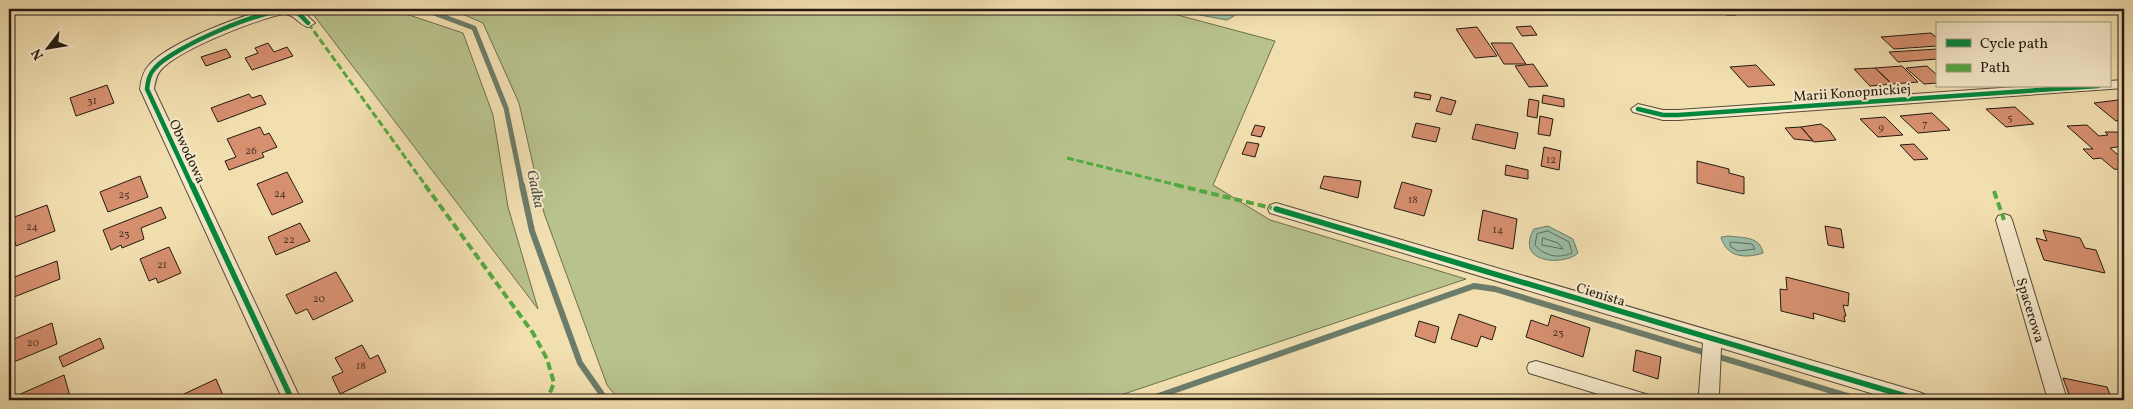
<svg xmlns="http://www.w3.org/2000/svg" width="2133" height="409" font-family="Vollkorn,serif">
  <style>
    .green { fill: #b8c28d; stroke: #6e6e4f }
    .water { fill: #9cbda6; stroke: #6c7c6a }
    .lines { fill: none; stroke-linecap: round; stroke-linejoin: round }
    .shore { stroke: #606c5c; stroke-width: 1 }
    .stream-far1 { stroke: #6c7c6a; stroke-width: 5 }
    .stream { stroke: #6c7c6a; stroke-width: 6 }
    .building { fill: #d68f6f; stroke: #241a11 }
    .minor-casing { stroke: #584b39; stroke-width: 2 }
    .minor { fill: #f7eacc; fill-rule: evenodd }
    .quiet-far1 { stroke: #53a942; stroke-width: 3; stroke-dasharray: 7 3; stroke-linecap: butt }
    .quiet { stroke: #53a942; stroke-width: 4; stroke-dasharray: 8 4; stroke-linecap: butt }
    .cycleway-far1-casing { stroke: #f7eacc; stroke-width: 7 }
    .cycleway-casing { stroke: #f7eacc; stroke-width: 9 }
    .cycleway-far1 { stroke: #00873e; stroke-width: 4.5 }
    .cycleway { stroke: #00873e; stroke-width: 5.5 }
    .labels { text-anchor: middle; stroke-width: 4; stroke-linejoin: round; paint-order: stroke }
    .number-label { font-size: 11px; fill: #503728 }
    .street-label { font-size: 14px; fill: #241a11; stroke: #f7eacc }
    .water-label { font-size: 15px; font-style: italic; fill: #4e5345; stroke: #f7eacc }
  </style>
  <rect width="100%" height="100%" fill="#f2dfb0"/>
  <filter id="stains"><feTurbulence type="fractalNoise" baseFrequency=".004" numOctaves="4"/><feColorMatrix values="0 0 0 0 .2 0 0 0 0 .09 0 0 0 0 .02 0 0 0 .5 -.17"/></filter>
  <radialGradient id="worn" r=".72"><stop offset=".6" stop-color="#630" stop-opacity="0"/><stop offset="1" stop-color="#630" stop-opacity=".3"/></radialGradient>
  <path class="green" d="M309,9H391L463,33L493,115L508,207L538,309Z
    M451,9H1155L1275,41L1213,185L1270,220L1466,279L1106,400H619L607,385L544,213L519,103L483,23Z"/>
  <path class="water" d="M1167,9H1239L1234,16L1227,20Z
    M1548,226L1573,239L1578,253C1568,263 1535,264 1530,248C1528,241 1531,234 1534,229Z
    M1728,236C1743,238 1760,236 1763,253C1745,259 1726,257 1721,237Z"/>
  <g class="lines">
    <path class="shore" d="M1548,231L1569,242L1572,253C1559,259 1544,256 1535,245L1537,234Z
      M1543,238L1558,243L1563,249L1542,245Z
      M1732,242L1752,244L1755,249L1738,251L1731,247L1730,243Z"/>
    <path class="stream-far1" d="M423,9L474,28L506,108L522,186"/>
    <path class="stream" d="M522,185L532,231L580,363L606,400
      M1147,400L1474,286L1495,289L1861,400"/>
  </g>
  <path class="building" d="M1282,9H1329L1330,10L1285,14Z
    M1720,9H1731L1736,15H1726Z
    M1531,26L1537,35L1522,36L1516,27Z
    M1477,27L1497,56L1475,58L1456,29Z
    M1931,33L1937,38V46L1894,49L1881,37Z
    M268,43L274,52L287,47L293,56L252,70L245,58L258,53L255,48Z
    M1491,43H1512L1526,64H1504Z
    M226,49L231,57L206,66L201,57Z
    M1937,49V59L1898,62L1889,52Z
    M1533,64L1548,86L1529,87L1515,66Z
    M1756,65L1775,85L1748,87L1730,67Z
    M1902,66L1918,82L1892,84L1875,68Z
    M1927,66L1937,75V83L1924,84L1906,68Z
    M1875,68L1892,84L1870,86L1854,69Z
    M107,85L114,103L76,116L70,98Z
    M1415,92L1431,95L1430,100L1414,97Z
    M249,94L252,98L261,95L266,104L218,122L211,108Z
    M1543,95L1564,99V107L1542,103Z
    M1441,97L1456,101L1451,115L1436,111Z
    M1529,99L1539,101L1537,118L1527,116Z
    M2118,100L2124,105V120L2116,121L2094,103Z
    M2015,107L2034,124L2006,127L1986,109Z
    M1932,113L1950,130L1918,133L1900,116Z
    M1540,116L1553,119L1550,136L1538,134Z
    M1885,117L1903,135L1878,137L1860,119Z
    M1416,123L1440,128L1436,142L1412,137Z
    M1476,124L1518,133L1515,149L1472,139Z
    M1821,124L1829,130L1836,140L1814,142L1801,127Z
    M1255,125L1265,127L1261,137L1251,135Z
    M2087,125L2099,136L2108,135L2105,132H2117L2124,138V146L2110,148L2124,160V170L2114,169L2101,158L2093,159L2083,149H2093L2067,126Z
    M260,127L264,135L269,133L277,147L262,153L264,157L229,170L225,161L236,157L227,139Z
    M1801,127L1813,141L1794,139L1785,128Z
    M1247,142L1259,144L1255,157L1242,154Z
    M1914,144L1928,159L1914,160L1900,145Z
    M1544,147L1561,151L1559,170L1541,166Z
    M1697,161L1729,169V173L1744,177V194L1697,183Z
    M1506,165L1528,170V179L1505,175Z
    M287,172L303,202L272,215L257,184Z
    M140,176L148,197L108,212L100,192Z
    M1324,176L1361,181L1358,198L1320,188Z
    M1402,182L1432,190L1424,216L1394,208Z
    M47,205L55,231L16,246L9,219Z
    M161,207L166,218L141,228L144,239L122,248L121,245L111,250L103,230Z
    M1483,210L1517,219L1513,249L1478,240Z
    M300,223L310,241L276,255L268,237Z
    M1825,226L1841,229L1844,248L1828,245Z
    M2043,230L2080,238L2085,248L2096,250L2105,273L2044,260L2036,238L2047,241Z
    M169,247L181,273L158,283L156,278L149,281L140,259Z
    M57,261L60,279L9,299V279Z
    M336,272L353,301L313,320L307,309L296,314L286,295Z
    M1786,277L1849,293L1848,306L1843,305L1846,316H1844L1845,322L1813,313L1814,319L1781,311L1780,289L1787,290Z
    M1459,314L1496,327L1492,340L1481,336L1477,347L1451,339Z
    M1551,315L1590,328L1583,357L1526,337L1531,320L1548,326Z
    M1419,321L1439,327L1435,343L1415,336Z
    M52,323L57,344L9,364V341Z
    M100,338L104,348L63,367L59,357Z
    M362,345L370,359L378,355L386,372L340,394L332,377L343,372L335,358Z
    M1636,350L1661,357L1658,379L1633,371Z
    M64,375L71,400H9V399Z
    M2063,378L2107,387L2112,400H2071Z
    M216,379L225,400H171Z"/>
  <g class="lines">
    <defs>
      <path id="minor" d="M271,9H300L315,23L308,27C297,24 297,15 283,14C255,20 177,50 160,71C156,76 155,83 154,89L301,400H283L140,89C141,80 143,71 150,64C171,42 241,15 271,9Z
        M2124,80V88L1678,120H1663L1633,112L1631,109L1638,104L1663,110H1678L2030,86H2109V81Z
        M1276,203L1919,392L1926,395L1929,400H1894L1721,348L1719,393L1716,400H1697L1699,393L1703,343L1270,213L1268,209L1270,205Z
        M2004,214L2010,216L2012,220L2067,400H2048L1996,220L1998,216Z
        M1536,361L1649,395L1652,400H1618L1529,373L1527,368L1529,363Z"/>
    </defs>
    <use href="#minor" class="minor-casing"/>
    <use href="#minor" class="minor"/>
    <path class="quiet-far1" d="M308,23L426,186
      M1067,158L1181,186"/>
    <path class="quiet" d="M425,185L533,333L547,359L554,383L547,400
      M1176,185L1276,209
      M1994,191L2004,220"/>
    <defs>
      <path id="cycleway-far1" d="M1638,109L1663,115H1678L2098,86
        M192,186L147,89C148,81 149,74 155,68C172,48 268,5 293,11C299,12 304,19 308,23"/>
      <path id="cycleway" d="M192,185L292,400
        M1276,209L1919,400"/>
    </defs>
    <use href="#cycleway-far1" class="cycleway-far1-casing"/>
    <use href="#cycleway" class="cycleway-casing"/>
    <use href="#cycleway-far1" class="cycleway-far1"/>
    <use href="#cycleway" class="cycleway"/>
  </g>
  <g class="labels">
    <g class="number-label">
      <text x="92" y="104">31</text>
      <text x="2010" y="121">5</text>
      <text x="1925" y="127">7</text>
      <text x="1881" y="131">9</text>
      <text x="251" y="154">26</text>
      <text x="1551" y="163">12</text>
      <text x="280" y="197">24</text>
      <text x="124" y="198">25</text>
      <text x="1413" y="203">18</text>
      <text x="32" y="230">24</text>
      <text x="1498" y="233">14</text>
      <text x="124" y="237">23</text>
      <text x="289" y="243">22</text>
      <text x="162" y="268">21</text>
      <text x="319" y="302">20</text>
      <text x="1558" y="336">23</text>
      <text x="33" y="346">20</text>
      <text x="361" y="369">18</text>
    </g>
    <g class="street-label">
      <text transform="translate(1852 92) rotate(-4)" y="5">Marii Konopnickiej</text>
      <text transform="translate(188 151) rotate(65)" y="5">Obwodowa</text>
      <text transform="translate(1601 294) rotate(17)" y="5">Cienista</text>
      <text transform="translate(2031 310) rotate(73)" y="5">Spacerowa</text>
    </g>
    <g class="water-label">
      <text transform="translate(536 189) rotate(78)" y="5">Gadka</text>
    </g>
  </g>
  <rect width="2133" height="409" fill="none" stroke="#f2dfb0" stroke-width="30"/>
  <rect x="10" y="10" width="2113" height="389" fill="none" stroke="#241a11" stroke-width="2.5"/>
  <rect x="15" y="15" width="2103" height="379" fill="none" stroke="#241a11"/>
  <rect x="1936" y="22" width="175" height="65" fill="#f7eacc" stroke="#a39781"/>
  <rect x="1946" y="39" width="25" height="8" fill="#00873e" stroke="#a39781"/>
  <text x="1980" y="48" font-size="15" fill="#241a11">Cycle path</text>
  <rect x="1946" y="64" width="25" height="8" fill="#53a942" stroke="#a39781"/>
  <text x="1980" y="72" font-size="15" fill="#241a11">Path</text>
  <g transform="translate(48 48) rotate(239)" stroke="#f7eacc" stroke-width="4" paint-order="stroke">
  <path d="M0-4L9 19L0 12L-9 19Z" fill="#241a11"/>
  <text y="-8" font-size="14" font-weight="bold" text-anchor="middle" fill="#241a11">N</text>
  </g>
  <rect width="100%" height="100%" filter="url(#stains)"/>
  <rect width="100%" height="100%" fill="url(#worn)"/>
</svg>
